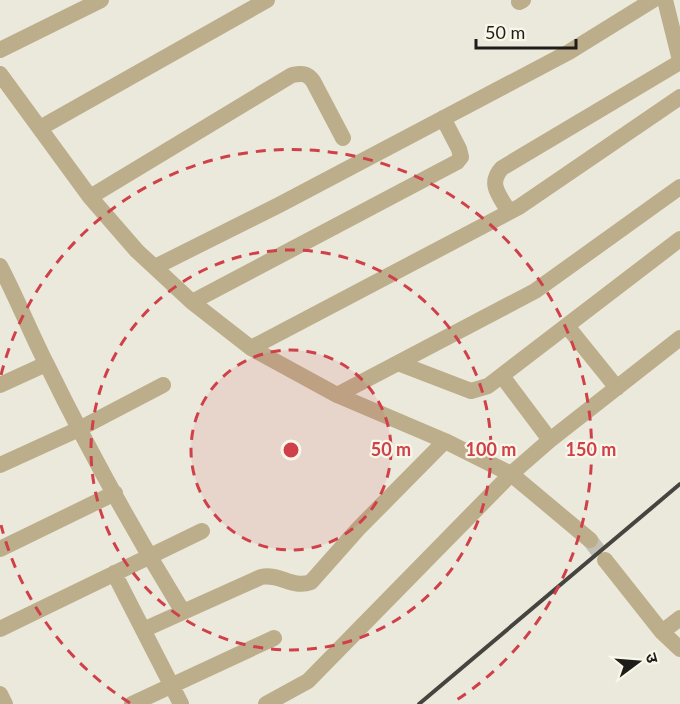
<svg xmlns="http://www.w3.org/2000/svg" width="680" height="704" font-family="Lato,'Noto Sans Devanagari',sans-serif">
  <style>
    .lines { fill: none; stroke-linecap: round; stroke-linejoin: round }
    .minor-tunnel { stroke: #c2c0b5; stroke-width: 16; stroke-dasharray: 16 8; stroke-linecap: butt }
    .minor { stroke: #bcad8b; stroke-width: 16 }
    .rail { stroke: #45443e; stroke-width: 4 }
    .ring { fill: none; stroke: #d04048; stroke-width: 3; stroke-dasharray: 10 8 }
    .centre { fill: #d04048; stroke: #f9f6ea; stroke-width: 3 }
    .ring-label { font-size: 18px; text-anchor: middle; font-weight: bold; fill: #d04048; stroke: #f9f6ea; stroke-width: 4.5; stroke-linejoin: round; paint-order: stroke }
  </style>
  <rect width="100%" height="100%" fill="#ebe9dc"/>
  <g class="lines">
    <path class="minor-tunnel" d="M590,540L605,560"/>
    <path class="minor" d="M665,0L680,60
      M519,2L523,0
      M0,50L101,0
      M0,74L90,197L137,251L192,302L251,348L337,395L445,441L511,474L590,540
      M40,128L267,0
      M90,197L292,75C302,73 307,73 313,81L343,138
      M509,212C500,196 487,184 502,168L680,62
      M0,266C17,298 30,332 47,365C88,449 134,532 183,612
      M155,267L279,205L569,52L653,0
      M192,302L457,162L461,157L459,149L443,118
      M567,326L617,388
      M251,348L519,207L680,97
      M398,363L471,391L488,386L680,239
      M502,376L550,440
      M0,385L46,364
      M337,395L535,291L680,187
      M0,465L79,429L163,385
      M0,549L115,493
      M605,560L662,632L680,649
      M114,573L181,704
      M0,629L202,531
      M143,630L261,577C280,573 292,589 311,582L358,529L445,441
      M662,632L680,618
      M0,694L5,704
      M132,704L274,638
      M266,704L308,681L511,474L550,440L680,338"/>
    <path class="rail" d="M419,704L680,484"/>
  </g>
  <circle cx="291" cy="450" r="100" fill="#d04048" fill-opacity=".12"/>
  <g class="ring">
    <circle cx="291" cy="450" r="100"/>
    <circle cx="291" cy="450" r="200"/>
    <path d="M130 703A300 300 0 0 1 1 525M1 375A300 300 0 1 1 452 703"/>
  </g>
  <circle cx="291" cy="450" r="9" class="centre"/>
  <g class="ring-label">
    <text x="391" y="456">50 m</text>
    <text x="491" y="456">100 m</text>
    <text x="591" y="456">150 m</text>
  </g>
  <g transform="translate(638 662) rotate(74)" stroke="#f9f6ea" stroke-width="4.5" paint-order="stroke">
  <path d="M0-4.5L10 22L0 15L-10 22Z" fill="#1e1d19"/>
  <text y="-9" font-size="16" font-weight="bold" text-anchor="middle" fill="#1e1d19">उ</text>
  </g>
  <path d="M476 39v9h100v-9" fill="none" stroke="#1e1d19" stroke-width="3"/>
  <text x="485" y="39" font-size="18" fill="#1e1d19" stroke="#f9f6ea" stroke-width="4.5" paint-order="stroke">50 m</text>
</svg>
